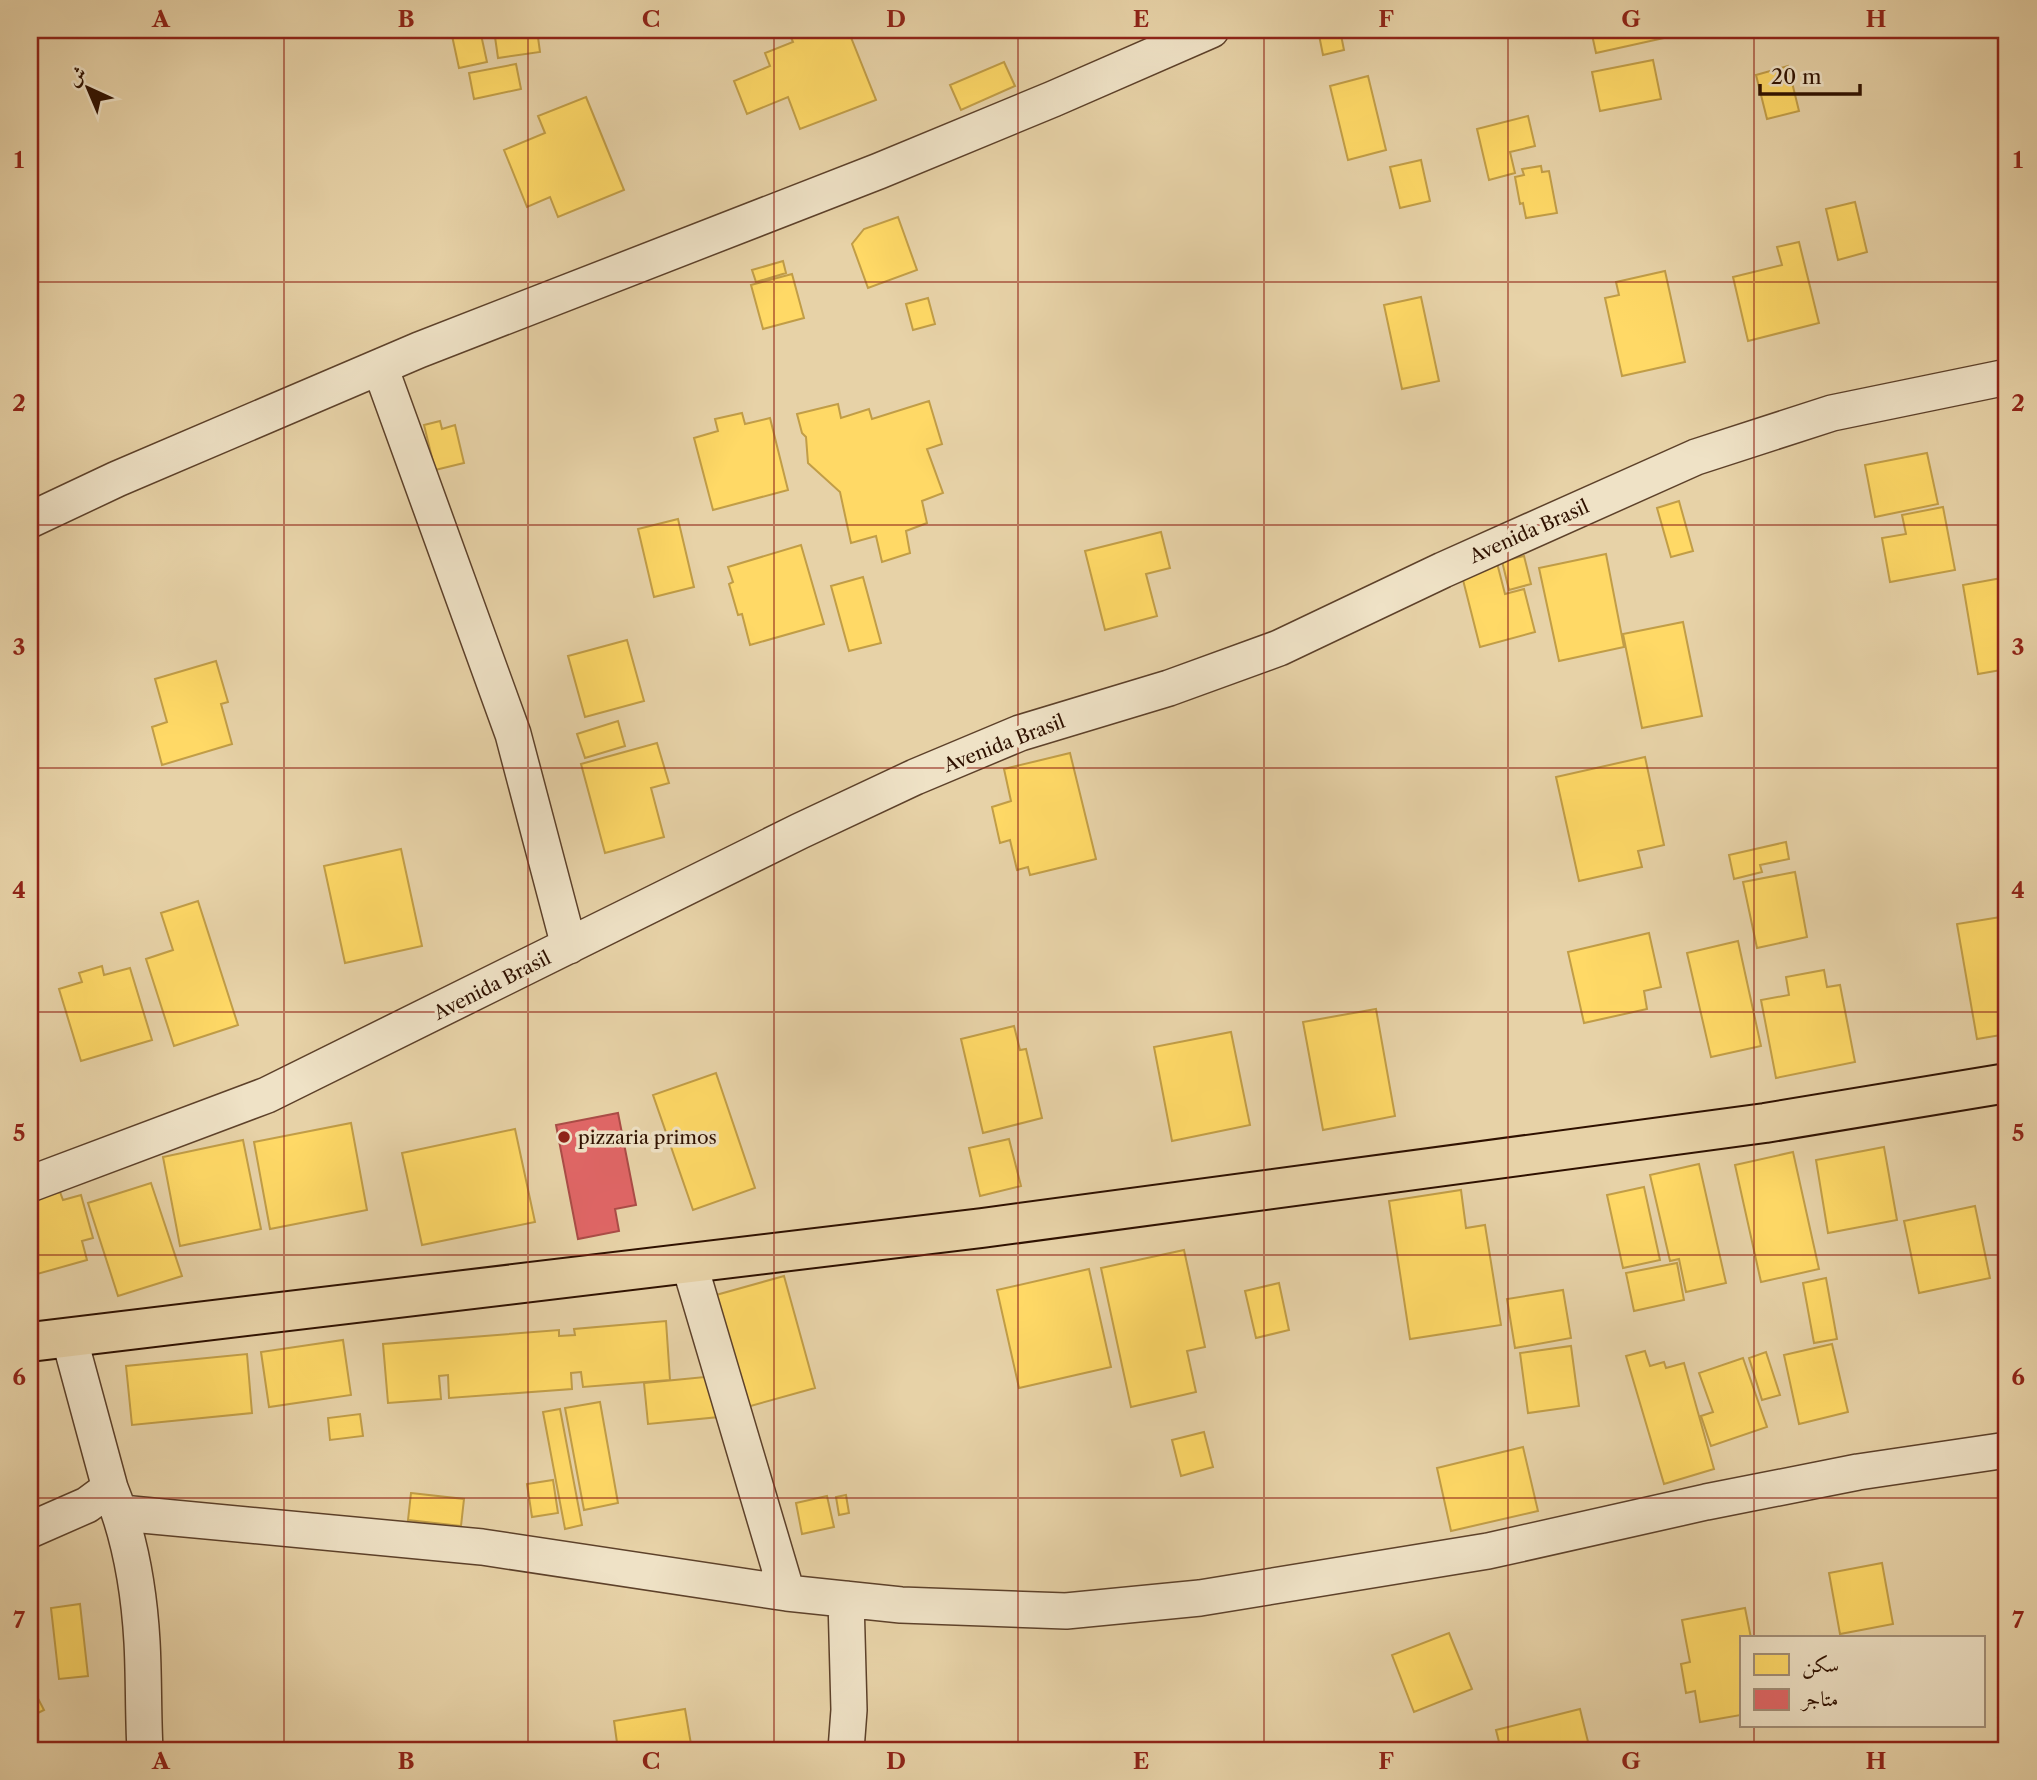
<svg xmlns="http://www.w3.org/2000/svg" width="2037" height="1780" font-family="'Libre Caslon Text',Amiri,serif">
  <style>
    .homes { fill: #ffd966; stroke: #c19d47; stroke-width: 2 }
    .shops { fill: #e06666; stroke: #ab4c47; stroke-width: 2 }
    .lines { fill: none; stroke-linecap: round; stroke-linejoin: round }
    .minor-casing { stroke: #5d412a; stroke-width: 38 }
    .major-casing { stroke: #2f1100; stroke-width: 42 }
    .minor { stroke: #efe2c6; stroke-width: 35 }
    .major { stroke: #e7d2a7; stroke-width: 38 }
    .grid { fill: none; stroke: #8f2418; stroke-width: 2; stroke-opacity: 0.55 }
    .poi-dot { fill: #8f2418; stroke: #efe2c6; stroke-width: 2.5 }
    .labels { text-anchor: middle; stroke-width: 7; stroke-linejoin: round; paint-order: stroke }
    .street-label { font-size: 19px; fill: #2f1100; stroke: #efe2c6 }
    .poi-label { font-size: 19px; fill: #2f1100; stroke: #efe2c6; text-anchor: start }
    .neatline { fill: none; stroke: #8f2418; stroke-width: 2.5 }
    .grid-label { font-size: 23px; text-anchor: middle; font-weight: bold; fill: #8f2418 }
  </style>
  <rect width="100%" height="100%" fill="#e7d2a7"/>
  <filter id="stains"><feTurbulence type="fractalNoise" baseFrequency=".00286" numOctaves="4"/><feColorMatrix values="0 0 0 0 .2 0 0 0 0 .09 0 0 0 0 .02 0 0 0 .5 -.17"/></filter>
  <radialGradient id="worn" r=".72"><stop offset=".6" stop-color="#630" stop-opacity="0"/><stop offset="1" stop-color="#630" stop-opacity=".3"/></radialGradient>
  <path class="homes" d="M456,30H480L487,62L459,68L451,31Z
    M494,30H537L540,52L498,58Z
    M802,30H848L876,100L800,129L788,97L747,114L734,81L770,66L765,53L793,42L790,35Z
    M1318,30H1340L1344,50L1323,55Z
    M1591,30H1662L1664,38L1596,53Z
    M1653,60L1661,99L1600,111L1592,72Z
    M1004,62L1015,86L961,110L950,85Z
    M516,64L521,89L474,99L469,73Z
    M1788,66L1799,111L1767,119L1756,75Z
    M1368,76L1386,150L1348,160L1330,86Z
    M586,97L624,190L558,217L550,197L527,207L504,150L545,133L538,116Z
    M1528,116L1535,146L1510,152L1515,173L1489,180L1477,129Z
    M1421,160L1430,201L1400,208L1390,167Z
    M1541,166L1542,172L1549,171L1557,213L1526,218L1523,203L1520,204L1515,177L1524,175L1522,169Z
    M1855,202L1867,252L1838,260L1826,209Z
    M898,217L917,270L868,288L852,244L864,229Z
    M1799,242L1819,323L1748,341L1733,277L1782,265L1777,247Z
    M783,261L786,273L756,282L752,270Z
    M1665,271L1685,362L1622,376L1605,298L1619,295L1616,282Z
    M792,274L804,318L763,329L751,285Z
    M1421,297L1439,381L1402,389L1384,305Z
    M928,298L935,324L913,330L906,304Z
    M929,401L942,444L927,449L943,493L922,501L927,523L906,531L910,553L882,562L876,536L851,543L840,492L808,463L806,437L802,433L797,414L838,404L841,418L869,409L872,419Z
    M742,413L745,424L770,418L788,490L713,510L694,438L718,431L715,419Z
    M440,421L442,429L455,425L464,463L435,470L424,425Z
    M1927,453L1938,504L1875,517L1865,465Z
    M1679,501L1693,551L1671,557L1657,508Z
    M1943,507L1955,570L1890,582L1882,538L1906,534L1902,515Z
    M678,519L694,587L654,597L638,529Z
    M1161,532L1170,568L1146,574L1157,616L1105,630L1085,551Z
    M801,545L824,624L750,645L742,614L738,615L729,584L733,582L728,567Z
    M1606,554L1624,647L1559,661L1539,568Z
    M1524,556L1531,584L1509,590L1502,561Z
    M1497,563L1505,594L1524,589L1535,632L1480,647L1461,572Z
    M863,577L881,643L849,651L831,586Z
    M2007,577V669L1978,674L1963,585Z
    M1683,622L1702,716L1642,728L1623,634Z
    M627,640L644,701L585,717L568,656Z
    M216,661L228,702L221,704L232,744L162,765L152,727L167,722L155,679Z
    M618,721L625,746L585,758L577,734Z
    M657,743L669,783L651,788L664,837L605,853L581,764Z
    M1070,753L1096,859L1030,875L1028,867L1017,870L1010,840L1000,843L992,807L1011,801L1004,769Z
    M1645,757L1664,845L1638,851L1642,867L1579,881L1556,777Z
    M1786,842L1789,859L1760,865L1762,872L1734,879L1729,855Z
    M401,849L422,946L345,963L324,866Z
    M1795,872L1807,937L1757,948L1743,882Z
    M198,901L238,1025L174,1046L146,959L173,950L161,913Z
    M2007,916V1034L1977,1039L1957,924Z
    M1649,933L1661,987L1644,991L1647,1009L1584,1023L1568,952Z
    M1738,941L1761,1046L1711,1057L1687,953Z
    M102,966L104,975L130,968L152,1040L81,1061L59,989L82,982L79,973Z
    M1824,970L1827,987L1840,985L1855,1062L1776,1078L1761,1000L1789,995L1786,977Z
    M1376,1009L1395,1116L1323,1130L1303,1022Z
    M1014,1026L1020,1050L1026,1049L1042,1118L983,1133L961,1039Z
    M1231,1032L1250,1125L1172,1141L1154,1047Z
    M716,1073L755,1188L693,1210L653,1095Z
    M351,1123L367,1210L270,1229L254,1142Z
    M515,1129L535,1222L422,1245L402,1153Z
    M1009,1139L1021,1186L980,1196L969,1148Z
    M243,1140L261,1229L180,1246L163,1157Z
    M1884,1147L1897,1220L1828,1233L1816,1160Z
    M1793,1152L1819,1269L1761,1282L1735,1165Z
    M1699,1164L1726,1283L1686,1292L1679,1259L1670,1261L1650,1175Z
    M151,1183L182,1276L118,1296L88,1203Z
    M1644,1187L1660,1260L1623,1268L1607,1195Z
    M1461,1190L1466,1228L1485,1225L1501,1325L1410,1339L1389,1201Z
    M60,1192L63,1200L81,1195L93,1238L82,1241L87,1260L30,1276V1200Z
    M1975,1206L1990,1278L1919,1293L1904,1221Z
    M1184,1250L1205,1347L1187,1351L1196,1392L1131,1407L1101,1268Z
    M1677,1263L1684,1300L1634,1311L1626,1273Z
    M1089,1269L1111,1367L1019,1388L997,1290Z
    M784,1276L815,1388L747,1407L716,1295Z
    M1826,1278L1837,1339L1814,1343L1803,1283Z
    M1279,1283L1289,1330L1256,1338L1245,1291Z
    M1563,1290L1571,1338L1515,1348L1507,1299Z
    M666,1321L670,1380L583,1387L581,1372L571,1373L572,1389L449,1398L448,1375L439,1376L441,1399L388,1403L383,1344L559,1330V1336L575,1335L574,1329Z
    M343,1340L351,1395L269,1407L261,1352Z
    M1832,1344L1848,1412L1799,1424L1784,1355Z
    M1571,1346L1579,1406L1528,1413L1520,1353Z
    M1645,1351L1650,1366L1664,1362L1666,1368L1684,1363L1714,1469L1664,1484L1626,1356Z
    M1766,1352L1780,1395L1762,1400L1749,1358Z
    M247,1354L252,1413L132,1425L126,1366Z
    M1743,1358L1767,1427L1711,1446L1701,1416L1713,1412L1699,1373Z
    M715,1376L719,1417L648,1424L644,1383Z
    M600,1402L618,1503L584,1510L565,1408Z
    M560,1409L582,1525L565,1529L543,1412Z
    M360,1414L363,1436L330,1440L328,1418Z
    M1204,1432L1213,1467L1181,1476L1172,1440Z
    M1523,1447L1538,1511L1451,1531L1437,1468Z
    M553,1480L558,1513L532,1517L527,1484Z
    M411,1493L464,1499L461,1526L408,1520Z
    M846,1495L849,1513L839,1515L836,1497Z
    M827,1496L834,1527L802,1534L796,1503Z
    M1882,1563L1893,1624L1840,1634L1829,1573Z
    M80,1604L88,1676L59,1679L51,1608Z
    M1745,1608L1751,1638H1741V1715L1700,1722L1695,1691L1686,1693L1681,1664L1690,1662L1682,1620Z
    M1449,1633L1472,1689L1414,1712L1392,1655Z
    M30,1683L44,1710L30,1717Z
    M685,1709L692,1750H618L614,1721Z
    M1580,1709L1590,1750H1501L1496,1730Z
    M2007,1716V1750H2004L1998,1718Z"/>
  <path class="shops" d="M618,1113L636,1205L615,1209L619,1231L578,1239L556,1125Z"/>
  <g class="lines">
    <defs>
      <path id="minor" d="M380,367L513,734L569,946
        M30,520L117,479L419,350L879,171L1053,99L1211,30
        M30,1184L267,1095L800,831L915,777L1020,733L1169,688L1279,648L1443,570L1696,457L1832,413L2007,377
        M689,1263L787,1593
        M110,1488C130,1536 139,1589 142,1642C144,1678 143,1714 145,1750
        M121,1513L482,1547L787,1593L901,1605L1066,1611L1200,1598L1488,1551L1706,1502L1858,1472L2007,1450
        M30,1530L87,1505L110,1488L69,1337
        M846,1599L849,1710L846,1750"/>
      <path id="major" d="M30,1342L982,1228L1765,1123L2007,1083"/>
    </defs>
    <use href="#minor" class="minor-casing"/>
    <use href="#major" class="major-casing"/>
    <use href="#minor" class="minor"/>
    <use href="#major" class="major"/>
  </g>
  <path class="grid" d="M284,30V1750M528,30V1750M774,30V1750M1018,30V1750M1264,30V1750M1508,30V1750M1754,30V1638M30,282H2007M30,525H2007M30,768H2007M30,1012H2007M30,1255H2007M30,1498H2007M1754,1726V1750"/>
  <circle class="poi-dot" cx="564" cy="1137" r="7"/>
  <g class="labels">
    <g class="street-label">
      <text transform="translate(1529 531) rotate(-24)" y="7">Avenida Brasil</text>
      <text transform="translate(1004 743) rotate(-21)" y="7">Avenida Brasil</text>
      <text transform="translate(492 985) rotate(-27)" y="7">Avenida Brasil</text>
    </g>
    <g class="poi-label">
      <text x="578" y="1144">pizzaria primos</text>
    </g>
  </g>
  <rect width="2037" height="1780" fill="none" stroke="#e7d2a7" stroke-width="77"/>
  <rect x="1740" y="1636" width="245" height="91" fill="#efe2c6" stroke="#a28e77" stroke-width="2"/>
  <rect x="1754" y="1654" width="35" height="21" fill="#ffd966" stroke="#a28e77" stroke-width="2"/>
  <text x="1802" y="1672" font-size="21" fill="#2f1100">سكن</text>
  <rect x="1754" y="1689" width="35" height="21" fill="#e06666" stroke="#a28e77" stroke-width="2"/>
  <text x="1802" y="1706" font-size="21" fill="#2f1100">متاجر</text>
  <g transform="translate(88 88) rotate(316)" stroke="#efe2c6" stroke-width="5" paint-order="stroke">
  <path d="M0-5L12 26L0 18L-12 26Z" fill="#2f1100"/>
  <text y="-10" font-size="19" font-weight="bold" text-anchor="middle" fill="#2f1100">ش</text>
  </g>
  <path d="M1760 84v10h100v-10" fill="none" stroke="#2f1100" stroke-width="3.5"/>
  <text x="1771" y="84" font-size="21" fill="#2f1100" stroke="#efe2c6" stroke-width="5" paint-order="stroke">20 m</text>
  <rect x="38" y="38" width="1960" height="1704" class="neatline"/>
  <g class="grid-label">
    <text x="161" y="27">A</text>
    <text x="406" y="27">B</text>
    <text x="651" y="27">C</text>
    <text x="896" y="27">D</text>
    <text x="1141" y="27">E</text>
    <text x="1386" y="27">F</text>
    <text x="1631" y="27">G</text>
    <text x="1876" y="27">H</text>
    <text x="19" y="168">1</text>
    <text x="2018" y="168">1</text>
    <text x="19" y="411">2</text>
    <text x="2018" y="411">2</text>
    <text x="19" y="655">3</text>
    <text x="2018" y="655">3</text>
    <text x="19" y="898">4</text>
    <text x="2018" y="898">4</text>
    <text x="19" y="1141">5</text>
    <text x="2018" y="1141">5</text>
    <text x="19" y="1385">6</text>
    <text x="2018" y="1385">6</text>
    <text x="19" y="1628">7</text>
    <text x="2018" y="1628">7</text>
    <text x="161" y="1769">A</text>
    <text x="406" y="1769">B</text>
    <text x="651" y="1769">C</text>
    <text x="896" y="1769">D</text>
    <text x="1141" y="1769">E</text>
    <text x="1386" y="1769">F</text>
    <text x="1631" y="1769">G</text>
    <text x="1876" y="1769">H</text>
  </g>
  <rect width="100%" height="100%" filter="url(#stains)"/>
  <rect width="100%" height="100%" fill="url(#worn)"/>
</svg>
